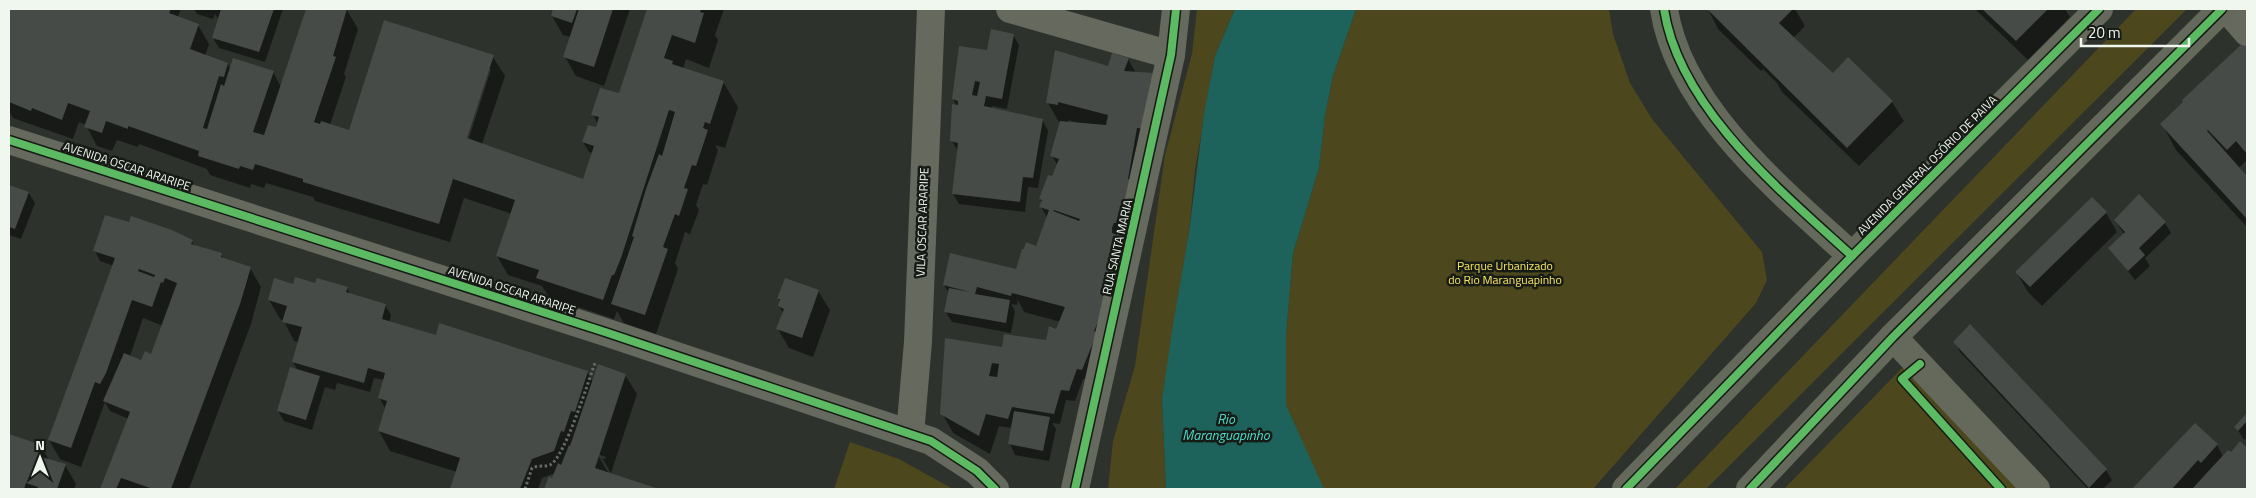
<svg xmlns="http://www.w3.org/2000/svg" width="2256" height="498" viewBox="0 0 2256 498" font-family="'Titillium Web',sans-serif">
<rect width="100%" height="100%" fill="#2d322d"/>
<g fill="#4d471d">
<polygon points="1197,9 1235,9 1215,56 1195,170 1189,232 1162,399 1166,489 1108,489 1113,441 1135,366 1165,155 1192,54"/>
<polygon points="1356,9 1609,9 1613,34 1630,83 1652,119 1762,252 1767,280 1756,303 1593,489 1324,489 1320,484 1286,405 1286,335 1293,253 1319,168 1325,115 1333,76"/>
<polygon points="2136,9 2187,9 1706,489 1675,489"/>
<polygon points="1907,363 2022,489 1784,489"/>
<polygon points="850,442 899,459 953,489 834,489"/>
</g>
<polygon fill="#1d635b" points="1235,9 1356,9 1333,76 1325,115 1319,168 1293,253 1286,335 1286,405 1324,489 1166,489 1162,399 1173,325 1189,232 1204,114 1215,56"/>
<g fill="#0007" fill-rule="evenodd">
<path d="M9,9h172l-3,8 20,8 11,19 -4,12 23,8 3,6 42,2 8,15 26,-78h37l3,1 11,19 -14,45 2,3 -16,48 20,6 143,-74 12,19 -23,68 103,37 8,-28 -4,-1 -6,-10 14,-13 1,-5 -5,-9 27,-22 28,-84h76l-9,26 3,5 -9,28 -23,-9 -3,10 40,13 15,25 -13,41 -10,-3 3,5 -11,35 -4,-1 -7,21 3,5 -9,24 -5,-2 -10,31 3,6 -22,65 -32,-11 -7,-12 -3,8 -65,-22 -7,-11 -34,-11 -11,-19 15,-42 -48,-16 -14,44 -135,-41 -2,-4 -47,-14 -2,5 -13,-4 -1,4 -40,-13 -3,-6 -68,-25 -1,3 -21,-7 -5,11 -15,-5 -11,-21 -7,-3 -6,17 -60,-21 -4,-7zM488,69h3l-24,75 -3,-1z"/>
<polygon points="194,9 283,9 265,62 219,48 213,38 219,20 215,14 213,19 197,14"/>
<polygon points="554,9 630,9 604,86 576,76 565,57 571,37 563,35 552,16"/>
<polygon points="1708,9 1795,9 1805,26 1793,38 1833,74 1848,59 1892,102 1904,121 1859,166 1782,92 1777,83 1763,69 1761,71 1718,29"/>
<polygon points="1975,9 2065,9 2070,17 2028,60"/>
<polygon points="1013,35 1019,45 1007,109 992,106 991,109 1043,121 1048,131 1038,188 1028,187 1025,212 959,204 953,194 958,151 952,141 957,106 953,99 988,51"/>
<polygon points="2242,45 2247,50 2247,160 2239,168 2247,178 2247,227 2176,150 2162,124"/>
<path d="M1128,59l8,14 17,1 -65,306 -5,-1 -8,22 -9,-1 -6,24 -8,-1 4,6 -7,32 -34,-6 -5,-11 2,-16 -13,-2 -9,28 -37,-21 -11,-20 59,-65 46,-6 9,-11 5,-9 -37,-10 -6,-12 -1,5 -6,-1 4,7 -4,22 -59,-11 -6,-10 3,-19 -5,-8 73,-15 20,-23 11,-28 -7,-12 1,-5 -2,-3 13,-21 5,-12 -6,-10 9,-33 -2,-1 -11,-19 60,-36zM1069,120l9,3h-10z"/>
<polygon points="9,187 29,193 35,203 21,239 9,235"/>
<polygon points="2106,213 2117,232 2042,306 2028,292 2017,273"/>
<polygon points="2115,220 2165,223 2171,233 2145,258 2150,266 2135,280 2110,248 2124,234"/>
<path d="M192,241l3,6 26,8 3,4 26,9 11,19 -10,37 -62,165h-87l27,-70 -19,-8 -5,-9 -24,65 -21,-8 -11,-19 65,-174 -14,-5 -5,-10zM143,318l20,8 -12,31 -9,4 -12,-5z"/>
<polygon points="294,285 316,285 347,288 351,295 385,305 391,315 389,323 436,336 587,372 593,382 625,375 637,394 611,473 602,458 605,459 606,457 600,455 597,450 599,457 609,474 656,489 546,489 550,478 553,479 555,473 542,478 538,489 452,489 457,472 390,451 379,431 385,408 379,397 384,380 374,378 370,392 337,383 335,390 325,387 312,430 284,421 278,411 298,371 293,362 299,342 294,341 284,321 280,319 269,300"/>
<polygon points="818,291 830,310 813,357 789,348 778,329 783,313 779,306 780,302 778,298"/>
<polygon points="1955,342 2106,470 2112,480 2103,489 2088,489 1960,352"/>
<polygon points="2247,415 2247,437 2244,440 2236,427"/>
<polygon points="2195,425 2217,445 2223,457 2231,454 2240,443 2247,450 2247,489 2134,489"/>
<polygon points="9,435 41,446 49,460 65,465 76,484 74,489 9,489"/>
</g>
<g fill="#464b47" fill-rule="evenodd">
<polygon points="9,9 171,9 169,13 199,24 190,49 228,63 224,77 219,76 203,128 207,129 221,84 224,86 233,58 274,71 253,132 264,135 306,9 347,9 333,56 336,57 314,122 320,124 321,121 349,130 384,20 494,55 467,138 583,179 594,146 582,142 588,125 596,127 599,117 591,115 600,88 619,93 647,9 701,9 700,12 704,13 695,43 672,35 664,58 673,61 672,64 724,81 710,124 705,122 703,128 708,130 696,166 692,165 684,188 688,189 679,216 675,214 663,247 668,249 645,315 611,304 634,237 632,236 646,189 659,154 662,156 675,112 669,110 621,258 614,275 612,275 603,300 536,278 539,270 496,256 515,200 453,179 439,224 303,182 303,179 255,164 253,170 240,166 239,169 198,156 199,151 128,126 128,129 106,121 102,133 84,127 90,111 68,103 62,120 32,108 31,111 9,102"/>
<polygon points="221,9 274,9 259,52 212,38"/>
<polygon points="553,9 577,9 572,23 551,16"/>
<polygon points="579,9 613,9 594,67 563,57"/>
<polygon points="1707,9 1793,9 1779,23 1799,42 1833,73 1848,57 1893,101 1847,148"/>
<polygon points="1982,9 2048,9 2016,41"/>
<path d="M991,29l23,5 -12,65 -16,-3 -2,10 59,13 -10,59 -10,-1 -3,25 -68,-8 6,-51 -8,-2 2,-37 6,1v-4l-6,-2 7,-53 28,4zM975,81l5,1 -3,14 -5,-1z"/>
<polygon points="2243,43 2247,48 2247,154 2236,141 2227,150 2208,130 2207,131 2247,176 2247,219 2160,124 2183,102 2182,100"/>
<path d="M1055,50l53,16 4,-13 17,5 -5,13 30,2 -8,56 -9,-1 -9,51 6,2 -7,21 -3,-1 -1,5 -2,-1 -5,18h-2l-2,5v5l8,3 -19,59 7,3 -14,33 3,2 -15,37 -5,-1 -8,22 -8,-1 -7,24 -42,-7 -4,12 -22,-5 -7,22 -39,-22 5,-76 57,9 2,-13 42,6 3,-14 7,3 9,-22 -53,-14 -1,3 -34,-9 -2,7 35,6 -4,23 -62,-11 5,-24 21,4 -27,-7 7,-32 66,16 6,-20h2l2,-7 10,4 13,-36 -10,-3 3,-7 -3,-1 9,-24 4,1 7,-17 -9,-3 10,-35 46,4 2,-10 -50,-13v3l-12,-2zM1054,210l26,9 -1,2 -26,-10zM992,363l7,1 -2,13 -8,-1z"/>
<polygon points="9,185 29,192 15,229 9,227"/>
<polygon points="2139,194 2166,222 2139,248 2145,255 2128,271 2108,248 2125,232 2114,220"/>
<polygon points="2092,197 2107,212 2030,287 2015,272"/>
<path d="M105,215l24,7 2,-6 41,14 21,10 -2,4 31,9 -1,4 30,10 -11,37 -69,185h-18l-32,-11 -5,11h-16l30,-77 -27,-11 21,-48 17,7 4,-9 6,3 26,-71 -12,-5 -2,5 -2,-1 -9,25 -20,-7 -26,73 -6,11 -5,-2 -24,66 -23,-8 67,-182 -22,-7zM139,269l16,6 -1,2 -16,-6z"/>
<polygon points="295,277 315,283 317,278 348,287 346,292 386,304 382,319 436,335 439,323 588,371 575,412 571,411 564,432 561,431 554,451 532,459 520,489 450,489 460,458 378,431 387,401 378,398 385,373 368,368 364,383 292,362 302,327 282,322 287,306 268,300 274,278 293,284"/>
<polygon points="785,278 819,290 802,338 776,329 784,309 778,306 780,299 777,299"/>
<polygon points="1970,324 2107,469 2089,488 1953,342"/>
<polygon points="598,364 626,374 595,468 659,489 544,489 549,476 552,478 558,463 561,465 569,445 570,446"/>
<polygon points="290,367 320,376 306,420 277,411"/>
<polygon points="1014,411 1050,417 1043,451 1008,444"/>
<polygon points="2247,413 2247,421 2238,431 2234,427"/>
<polygon points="2195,423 2218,444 2201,463 2198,460 2172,489 2132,489"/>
<polygon points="9,434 42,445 38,456 66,464 57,489 37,489 38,487 26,483 24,489 9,489"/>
<polygon points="2240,441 2247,448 2247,489 2192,489 2228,450 2231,452"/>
</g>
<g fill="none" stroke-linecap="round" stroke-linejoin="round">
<path stroke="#676b63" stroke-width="3" stroke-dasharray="2.5 2.5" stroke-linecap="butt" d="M525,489l7,-21c5,-3 13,-1 18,-3 15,-8 38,-83 45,-102"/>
<g stroke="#65695e" stroke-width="28">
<polyline points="1010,9 1171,55"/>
<polyline points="2227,9 2247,32"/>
<polyline points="9,140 605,332 931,441 977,471 995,489"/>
<polyline points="910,434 918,342 931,9"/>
<polyline points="1075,489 1171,55 1176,9"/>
</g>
<g stroke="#64695c" stroke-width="28">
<path d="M1664,9c15,99 118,183 188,247"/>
<polyline points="1893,337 2036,489"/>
<polyline points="1626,489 1852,256 2099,9"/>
<polyline points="1750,489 1893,337 2222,9"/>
</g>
<g stroke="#171b16" stroke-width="11">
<g id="cycleway">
<path d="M1664,9c15,99 118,183 188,247"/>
<polyline points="9,140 605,332 931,441 977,471 995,489"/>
<polyline points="1920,364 1902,379 2001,489"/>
<polyline points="1075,489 1171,55 1176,9"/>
<polyline points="1626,489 1852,256 2099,9"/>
<polyline points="1750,489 1893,337 2222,9"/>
</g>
</g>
<use href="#cycleway" stroke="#5cba63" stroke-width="8"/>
</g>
<g text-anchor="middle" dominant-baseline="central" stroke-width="5" stroke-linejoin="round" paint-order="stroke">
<g font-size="12" fill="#f0f7ef" stroke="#171b16">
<text transform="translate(1927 165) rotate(-45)">AVENIDA GENERAL OSÓRIO DE PAIVA</text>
<text transform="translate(127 166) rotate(18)">AVENIDA OSCAR ARARIPE</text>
<text transform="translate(922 222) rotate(-88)">VILA OSCAR ARARIPE</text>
<text transform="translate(1117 247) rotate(-77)">RUA SANTA MARIA</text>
<text transform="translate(512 290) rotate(18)">AVENIDA OSCAR ARARIPE</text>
</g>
<g font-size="12" fill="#f8e460" stroke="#171b16">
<text x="1505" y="265">Parque Urbanizado<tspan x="1505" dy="14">do Rio Maranguapinho</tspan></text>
</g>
<g font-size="14" font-style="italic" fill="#4ddacc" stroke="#171b16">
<text x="1226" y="418">Rio<tspan x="1226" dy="16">Maranguapinho</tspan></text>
</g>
</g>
<rect width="2256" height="498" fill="none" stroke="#f0f7ef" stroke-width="20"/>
<g transform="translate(40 458)" stroke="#171b16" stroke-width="4" paint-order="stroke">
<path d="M0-4L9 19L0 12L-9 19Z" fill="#f0f7ef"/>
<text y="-8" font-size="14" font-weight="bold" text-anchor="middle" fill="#f0f7ef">N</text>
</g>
<path d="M2081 38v8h108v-8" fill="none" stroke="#f0f7ef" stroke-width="2.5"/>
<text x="2088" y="38" font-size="15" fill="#f0f7ef" stroke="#171b16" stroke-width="4" paint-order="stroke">20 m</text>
</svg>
